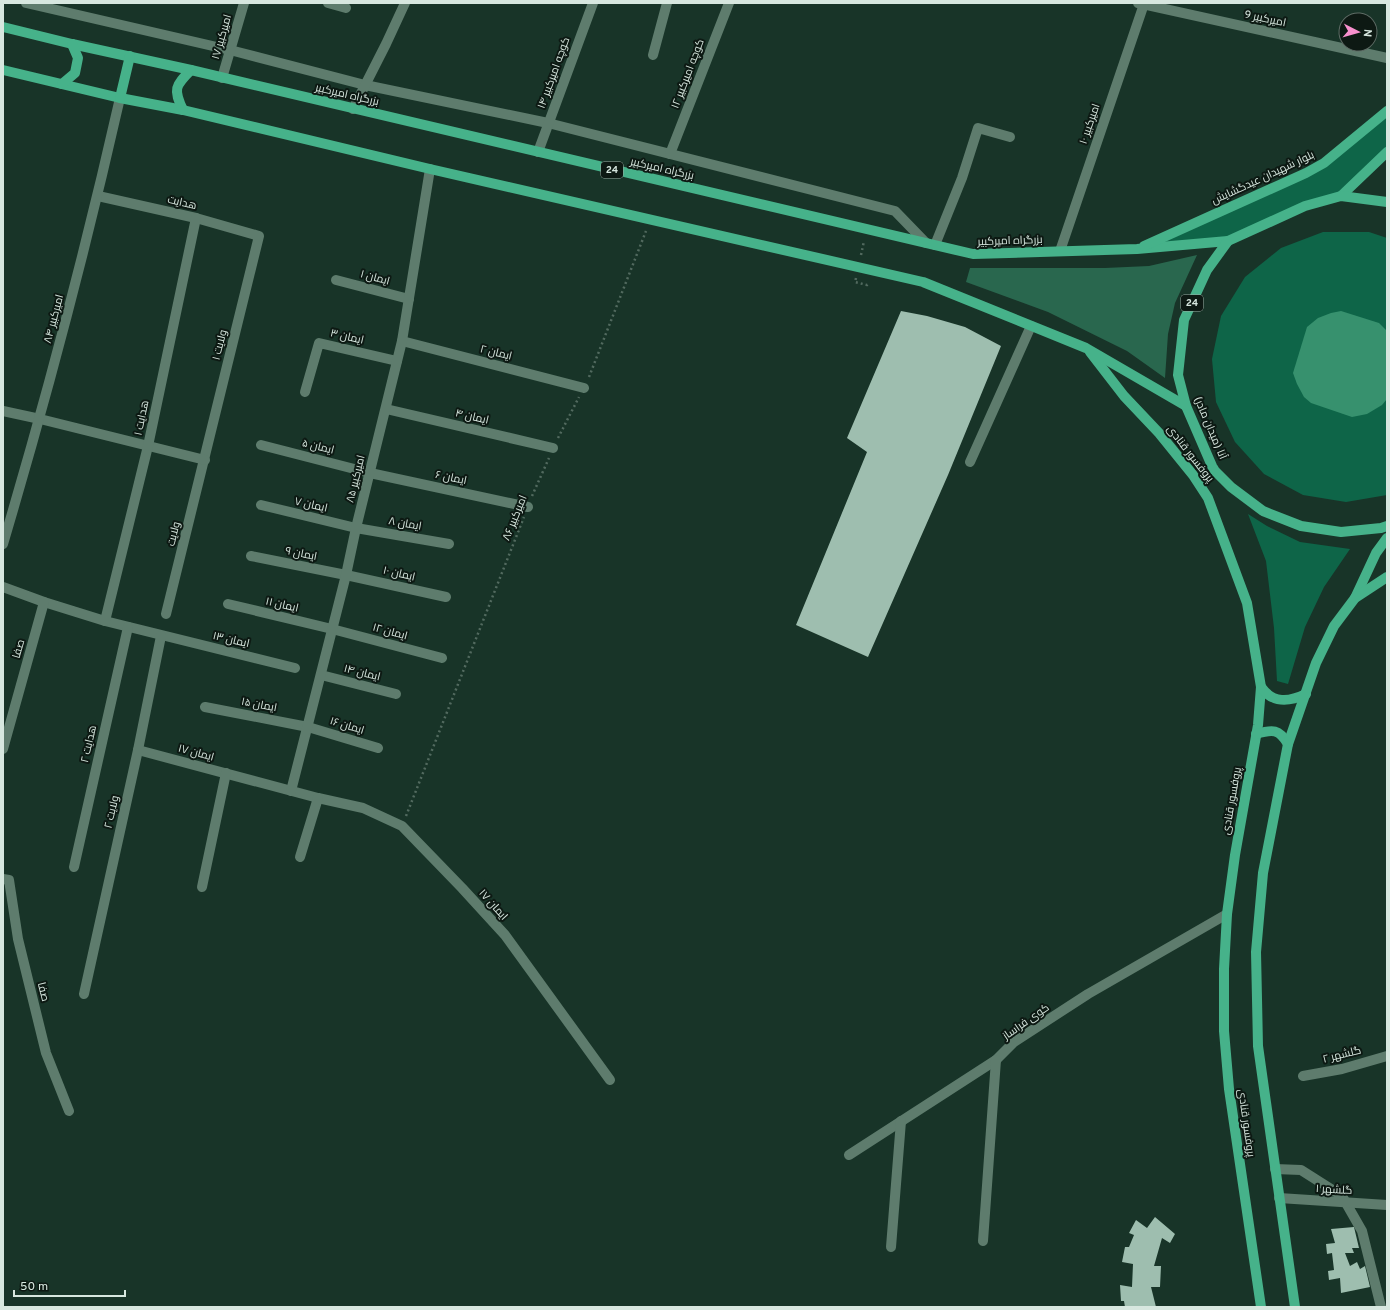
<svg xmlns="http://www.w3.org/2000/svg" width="1390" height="1310" viewBox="0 0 1390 1310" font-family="Overpass,Cairo,sans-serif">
<rect width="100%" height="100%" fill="#183428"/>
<g fill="#0e6548">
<polygon points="1387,111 1387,152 1341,196 1228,241 1137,249 1306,173"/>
<polygon points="1323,232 1369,232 1387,238 1387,495 1346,502 1303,495 1264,474 1235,442 1216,402 1212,359 1221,316 1245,277 1281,248"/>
<polygon points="1248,514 1267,526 1300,542 1350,549 1324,587 1305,627 1288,684 1277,681 1274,628 1266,561"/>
</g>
<polygon fill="#29674e" points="1197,255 1175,303 1168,334 1165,378 1127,351 1048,312 966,282 970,268 1105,268 1149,266"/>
<polygon fill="#37916e" points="1341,311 1379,323 1387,331 1387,399 1382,405 1367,414 1352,417 1311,403 1304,397 1297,384 1293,373 1307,327 1318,318 1331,313"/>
<g fill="#9ebeaf">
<polygon points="901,311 927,316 965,327 1001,346 948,475 868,657 796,625 867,452 847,438"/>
<polygon points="1155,1217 1175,1234 1170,1243 1162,1238 1154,1266 1161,1266 1160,1287 1151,1287 1156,1307 1125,1307 1124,1301 1121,1301 1120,1285 1132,1287 1133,1264 1122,1262 1125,1247 1129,1247 1134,1235 1129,1233 1136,1220 1147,1228"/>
<polygon points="1354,1227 1359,1248 1352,1248 1354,1253 1345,1253 1350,1266 1357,1262 1360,1269 1365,1266 1370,1287 1341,1293 1340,1278 1329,1280 1328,1271 1334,1270 1332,1253 1327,1254 1326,1244 1335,1243 1331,1229"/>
</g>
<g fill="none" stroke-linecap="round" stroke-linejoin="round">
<g stroke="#526a5f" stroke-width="2.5" stroke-dasharray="2 3" stroke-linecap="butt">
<polyline points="861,255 864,241"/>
<polyline points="856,278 855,282 867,285 868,282"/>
<polyline points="589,377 646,231"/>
<polyline points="558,438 579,397"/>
<polyline points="532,496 549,458"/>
<polyline points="406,816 524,517"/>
</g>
<g stroke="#5e7c6d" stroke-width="10">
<polyline points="26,3 230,50 365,85 548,123 895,211 926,243"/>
<polyline points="328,3 346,8"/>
<polyline points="1138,3 1387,58"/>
<polyline points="653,55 667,3"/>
<polyline points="222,78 244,3"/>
<polyline points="353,109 386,44 405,3"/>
<polyline points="538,152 593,3"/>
<polyline points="670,154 729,3"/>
<polyline points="98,196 196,218 259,236 166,614"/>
<polyline points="935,245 962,178 978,128 1010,137"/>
<polyline points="1060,251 1144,4"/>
<polyline points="336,280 409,299"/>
<polyline points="402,341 584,388"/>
<polyline points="305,392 319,343 397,361"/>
<polyline points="386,409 553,448"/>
<polyline points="3,411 40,419 205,460"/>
<polyline points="261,445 370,473 528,507"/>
<polyline points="970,462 1031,326"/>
<polyline points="261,505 356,528 449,544"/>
<path d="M3,544c44,-148 83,-296 117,-446"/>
<polyline points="251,556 346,575 446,597"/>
<polyline points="3,587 44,602 105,621 295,668"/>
<polyline points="228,604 332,629 442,658"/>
<polyline points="105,621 148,446 196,218"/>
<polyline points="321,675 396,694"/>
<polyline points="205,707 308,727 378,748"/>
<polyline points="3,749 44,602"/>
<polyline points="138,750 318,798 363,808 402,826 462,888 505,935 610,1080"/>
<polyline points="291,791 346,575 356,528 402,341 430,169"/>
<polyline points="300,857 318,798"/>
<polyline points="74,867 128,627"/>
<polyline points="3,879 9,880 18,939 46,1053 69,1111"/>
<polyline points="202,887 226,773"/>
<polyline points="84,994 138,750 161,636"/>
<polyline points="1303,1076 1342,1069 1387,1056"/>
<polyline points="849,1155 996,1060 1014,1042 1088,994 1227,914"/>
<polyline points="1275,1169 1301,1170 1342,1196 1362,1231 1381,1307"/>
<polyline points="1279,1198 1387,1205"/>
<polyline points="983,1241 996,1060"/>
<polyline points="891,1247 901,1121"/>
</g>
<g stroke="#46b28a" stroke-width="10">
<polyline points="3,27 72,44 191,70 973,254 1137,249 1228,241"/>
<polyline points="3,70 120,98 183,110 430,169 923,282 1086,348 1186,406"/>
<polyline points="62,84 75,73 78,58 72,44"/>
<polyline points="120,98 130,56"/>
<path d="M183,110c-10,-21 -8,-24 8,-40"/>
<polyline points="1341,196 1387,152"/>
<polyline points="1387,202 1341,196 1305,206 1228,241 1207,270 1184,320 1178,375 1186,406 1212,466 1215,471 1231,487 1263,511 1301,526 1341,532 1381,528 1387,526"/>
<polyline points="1144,246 1306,173 1324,163 1387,111"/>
<polyline points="1090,352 1124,396 1159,433 1193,475 1208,498 1247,603 1261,687 1258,725 1235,855 1227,914 1224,969 1224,1031 1229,1089 1261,1307"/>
<polyline points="1355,598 1376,553 1387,538"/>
<path d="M1261,687c12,17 28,15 45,7"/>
<path d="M1256,734c17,-5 23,-5 32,10"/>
<polyline points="1295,1307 1258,1046 1256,952 1263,873 1288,744 1316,663 1334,626 1355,598 1387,577"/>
</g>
</g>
<g text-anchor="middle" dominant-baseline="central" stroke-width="4" stroke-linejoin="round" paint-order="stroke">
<g fill="#0d1913" stroke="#9aa9a2" stroke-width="1">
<rect x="601" y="162" width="22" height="16" rx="3"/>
<rect x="1181" y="295" width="22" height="16" rx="3"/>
</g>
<g font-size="10" font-weight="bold" fill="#d7e7df">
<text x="612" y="170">24</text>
<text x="1192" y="303">24</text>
</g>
<g font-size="11" fill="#d7e7df" stroke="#0d1913">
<text transform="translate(1265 19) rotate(12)">امیرکبیر 9</text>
<text transform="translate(222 37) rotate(-74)">امیرکبیر ۱۷</text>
<text transform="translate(554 73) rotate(-70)">کوچه امیرکبیر ۱۴</text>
<text transform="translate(688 74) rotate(-69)">کوچه امیرکبیر ۱۲</text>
<text transform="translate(347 95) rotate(13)">بزرگراه امیرکبیر</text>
<text transform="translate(1090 124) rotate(-71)">امیرکبیر ۱۰</text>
<text transform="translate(662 169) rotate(13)">بزرگراه امیرکبیر</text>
<text transform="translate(1263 178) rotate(-25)">بلوار شهیدان عیدگشایش</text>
<text transform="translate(182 203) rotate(13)">هدایت</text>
<text transform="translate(1010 241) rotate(-2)">بزرگراه امیرکبیر</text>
<text transform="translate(375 278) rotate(15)">ایمان ۱</text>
<text transform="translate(54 319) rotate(-75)">امیرکبیر ۸۴</text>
<text transform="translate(347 337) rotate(13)">ایمان ۳</text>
<text transform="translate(220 345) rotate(-76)">ولایت ۱</text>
<text transform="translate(496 353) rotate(14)">ایمان ۲</text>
<text transform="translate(472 417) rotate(13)">ایمان ۴</text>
<text transform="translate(142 418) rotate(-78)">هدایت ۱</text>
<text transform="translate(1210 428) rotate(67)">آنا (میدان مادر)</text>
<text transform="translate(318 447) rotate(14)">ایمان ۵</text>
<text transform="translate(1190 454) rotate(52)">پروفسور قنادی</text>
<text transform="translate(451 478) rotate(12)">ایمان ۶</text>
<text transform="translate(356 479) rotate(-76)">امیرکبیر ۸۵</text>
<text transform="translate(311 505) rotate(13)">ایمان ۷</text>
<text transform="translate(515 518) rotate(-68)">امیرکبیر ۸۶</text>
<text transform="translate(405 524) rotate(10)">ایمان ۸</text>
<text transform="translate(174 534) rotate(-76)">ولایت</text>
<text transform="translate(301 554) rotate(11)">ایمان ۹</text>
<text transform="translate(399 574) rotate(13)">ایمان ۱۰</text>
<text transform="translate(282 605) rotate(13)">ایمان ۱۱</text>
<text transform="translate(390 632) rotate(15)">ایمان ۱۲</text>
<text transform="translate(231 640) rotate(13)">ایمان ۱۳</text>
<text transform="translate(19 649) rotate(-74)">صفا</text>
<text transform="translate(362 673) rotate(14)">ایمان ۱۴</text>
<text transform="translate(259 705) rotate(11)">ایمان ۱۵</text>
<text transform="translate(347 726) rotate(17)">ایمان ۱۶</text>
<text transform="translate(89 744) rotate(-77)">هدایت ۲</text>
<text transform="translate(196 753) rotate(15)">ایمان ۱۷</text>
<text transform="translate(1232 801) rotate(-80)">پروفسور قنادی</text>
<text transform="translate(112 812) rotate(-77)">ولایت ۲</text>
<text transform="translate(493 905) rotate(48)">ایمان ۱۷</text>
<text transform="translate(43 992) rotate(76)">صفا</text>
<text transform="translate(1026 1022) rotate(-35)">کوی فراساز</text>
<text transform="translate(1342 1055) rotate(-14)">گلشهر ۲</text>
<text transform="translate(1246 1123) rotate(82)">پروفسور قنادی</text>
<text transform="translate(1334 1190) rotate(3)">گلشهر ۱</text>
</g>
</g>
<rect width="1390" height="1310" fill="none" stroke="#d7e7df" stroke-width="8"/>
<g transform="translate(1358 32) rotate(96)"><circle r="19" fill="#0d1913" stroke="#5e6b65"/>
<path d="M0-3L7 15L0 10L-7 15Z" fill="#f790cd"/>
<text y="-6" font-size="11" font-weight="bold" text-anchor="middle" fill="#d7e7df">N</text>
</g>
<path d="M14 1290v6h111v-6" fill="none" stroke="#d7e7df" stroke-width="2"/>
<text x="20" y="1290" font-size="12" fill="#d7e7df" stroke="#0d1913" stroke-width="3" paint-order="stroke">50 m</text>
</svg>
